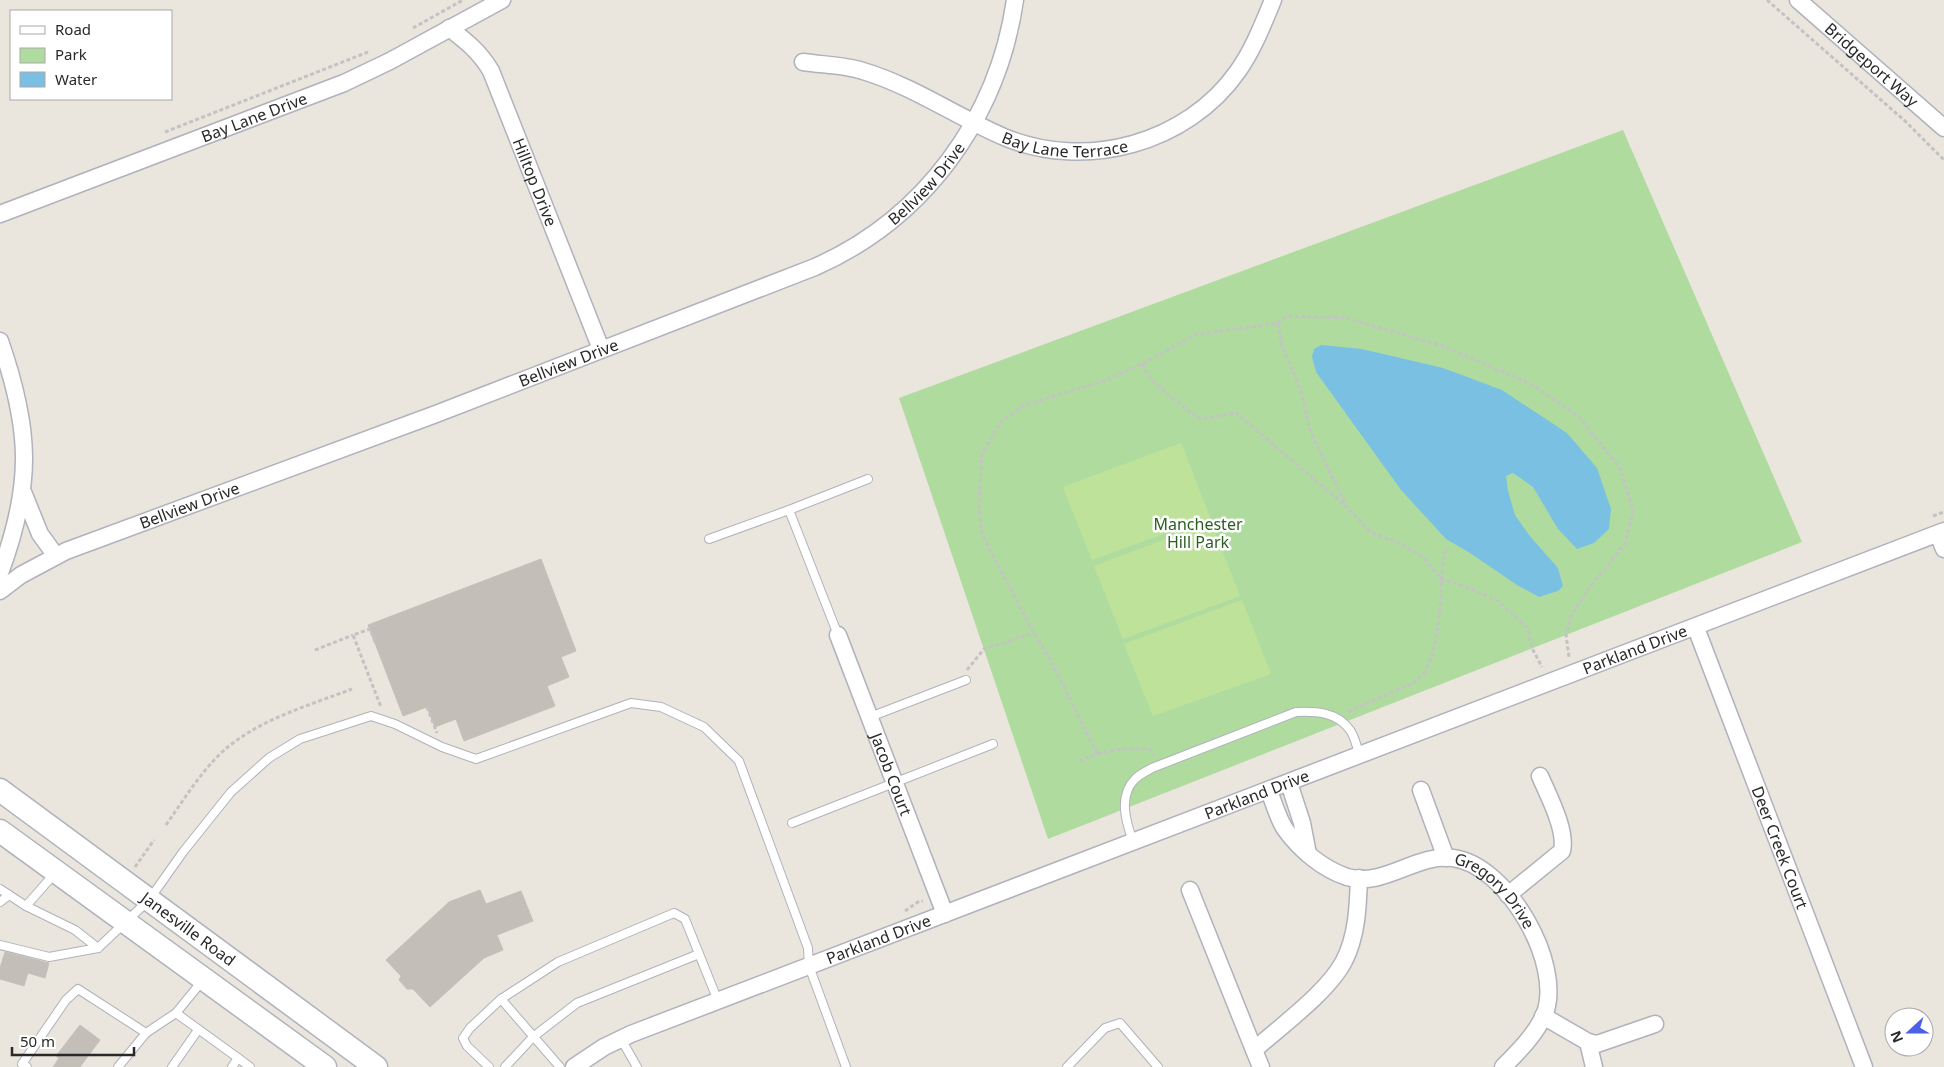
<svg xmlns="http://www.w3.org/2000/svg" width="1944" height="1067" viewBox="0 0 1944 1067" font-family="'Noto Sans',sans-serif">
<rect width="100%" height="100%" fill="#eae5dd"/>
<polygon fill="#afdc9e" points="1623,130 1802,542 1048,839 899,398"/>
<g fill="#bfe29b">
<polygon points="1181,443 1210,517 1092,560 1063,487"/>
<polygon points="1211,522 1240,596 1123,639 1094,566"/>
<polygon points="1242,600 1271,674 1153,716 1124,644"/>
</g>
<polygon fill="#7ac0e2" points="1321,345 1362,349 1443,368 1502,390 1567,433 1597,468 1611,509 1609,529 1594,543 1577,549 1558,529 1533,487 1513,473 1506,476 1508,491 1515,515 1529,535 1558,568 1563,586 1558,591 1539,597 1517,585 1470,553 1446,539 1401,490 1316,372 1312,357 1314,349"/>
<g fill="#c3bfb8" stroke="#c5c1b7">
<polygon points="541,559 576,651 561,657 569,677 547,686 555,706 464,741 456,719 435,727 427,707 403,716 368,625"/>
<polygon points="480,890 486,904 521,891 533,921 497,935 503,950 484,958 430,1007 413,989 407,989 399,980 401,976 386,960 449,902"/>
<polygon points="5,952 49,963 45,978 28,973 24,986 0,979 0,968"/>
<polygon points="80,1025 100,1040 80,1067 53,1067 59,1058 56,1056"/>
</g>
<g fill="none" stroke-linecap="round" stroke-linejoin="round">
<g stroke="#b0b2bc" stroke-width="10">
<g id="service">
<polyline points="789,510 868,479"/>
<polyline points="709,539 789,510 838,635"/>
<polyline points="870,717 966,680"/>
<polyline points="792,823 993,744"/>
<path d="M1133,842c-7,-20 -15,-46 2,-63 5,-5 12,-8 17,-11l144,-56c20,-1 41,0 54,18 5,7 7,18 10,26"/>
<polyline points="0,889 26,906 55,873"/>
<polyline points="0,902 9,895"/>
<polyline points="26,906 75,930 98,948 149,900 183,852 231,792 269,758 300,739 371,716 395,724 442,747 476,759 631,703 661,707 704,727 739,761 808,948 809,966 846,1067"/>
<polyline points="0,945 49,957 98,948"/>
<polyline points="176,1013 238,1058 232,1067"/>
<polyline points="621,1039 637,1067"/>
<polyline points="238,1058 250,1067"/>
<polyline points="27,1067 22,1064 66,1000 78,989 146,1033"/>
<polyline points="118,1067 146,1033 176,1013 203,980"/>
<polyline points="172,1067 198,1030"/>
<polyline points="489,1067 467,1046 463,1038 470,1028 501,999"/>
<polyline points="505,1067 533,1037 577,1003 699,954"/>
<polyline points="560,1067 501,999 558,962 674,913 685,919 718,1001"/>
<polyline points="1067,1067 1105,1028 1120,1023 1158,1067"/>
</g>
</g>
<g stroke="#b0b2bc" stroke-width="19">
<g id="minor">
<path id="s1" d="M1798,0l146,128"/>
<path id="s2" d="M449,28c17,13 31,24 42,43l110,278"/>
<path id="s3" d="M803,62c20,3 42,3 60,9 50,15 94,46 141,66 81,34 183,7 234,-66 15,-21 25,-47 35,-71"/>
<path id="s4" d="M0,214l344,-131 46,-22 112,-61"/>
<path d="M0,341c31,89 33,143 0,232"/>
<polyline points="23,492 40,534 56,556"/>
<polyline points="1938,534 1944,549"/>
<path id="s5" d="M0,591l21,-16 45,-24 370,-137 379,-147c109,-48 183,-149 200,-267"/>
<path id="s6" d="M1696,628l168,439"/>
<path id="s7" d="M838,635l107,279"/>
<polyline points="1289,783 1302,823 1308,854"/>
<polyline points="1421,790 1446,858"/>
<path id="s8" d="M1269,791c5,12 9,28 16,38 15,21 38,40 62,48 37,11 69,-24 106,-19 54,7 110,105 92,155 -8,20 -27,39 -42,54"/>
<path d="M1190,890l64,160c27,-24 74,-58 90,-89 13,-25 14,-55 15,-83"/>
<path d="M1508,895l54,-44c5,-21 -14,-56 -22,-75"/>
<polyline points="1543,1016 1588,1042 1597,1044 1655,1024"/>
<polyline points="1588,1042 1594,1067"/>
<polyline points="1254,1050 1261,1067"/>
<path id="s9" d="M574,1067l30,-20 27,-13 1313,-503"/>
</g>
</g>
<g stroke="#b0b2bc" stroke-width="25">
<g id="secondary">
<path id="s10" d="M0,790l376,277"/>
<polyline points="0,831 325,1067"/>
</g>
</g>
<g stroke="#c3c3c3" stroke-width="3" stroke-dasharray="4 2.5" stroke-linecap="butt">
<polyline points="1767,0 1905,121 1944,160"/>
<polyline points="413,28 463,0"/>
<polyline points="165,132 368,52"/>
<polyline points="1278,323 1282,346 1301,391 1310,431 1345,503"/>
<path d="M1142,364c6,19 42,43 58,55l36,-6 110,93 24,26 29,11 13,7 13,9 16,20 23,7 34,15 29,26 5,21 10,19"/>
<polyline points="1933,516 1944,512"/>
<polyline points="375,642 370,629 353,635 381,707"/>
<polyline points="315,650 353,635"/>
<polyline points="967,670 984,649 1034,633"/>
<polyline points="427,707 437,733"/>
<polyline points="1348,712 1413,683 1424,673 1432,656 1437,634 1441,599 1441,579 1446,547"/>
<polyline points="1097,753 1051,661 1034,633 982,535 979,506 982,453 1001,422 1024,405 1101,382 1142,364 1195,335 1278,323 1286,316 1346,318 1443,346 1531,384 1579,417 1620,468 1633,510 1625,544 1589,588 1570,618 1566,635 1569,657"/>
<path d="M1079,761c25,-11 43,-13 71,-12l3,7"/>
<path d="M166,825c16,-23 31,-47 50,-67 36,-37 89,-51 136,-69"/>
<polyline points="135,867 154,840"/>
<polyline points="905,911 918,902 923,901"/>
</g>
<use href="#service" stroke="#fff" stroke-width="8"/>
<use href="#minor" stroke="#fff" stroke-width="16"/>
<use href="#secondary" stroke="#fff" stroke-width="22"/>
</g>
<g text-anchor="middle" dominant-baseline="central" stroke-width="5" stroke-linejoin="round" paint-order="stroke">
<g font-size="16" fill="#292929" stroke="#fff">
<text stroke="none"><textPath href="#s1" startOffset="98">Bridgeport Way</textPath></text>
<text stroke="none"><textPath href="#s4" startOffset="272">Bay Lane Drive</textPath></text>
<text stroke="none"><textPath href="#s3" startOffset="279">Bay Lane Terrace</textPath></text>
<text stroke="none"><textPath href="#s2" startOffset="180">Hilltop Drive</textPath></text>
<text stroke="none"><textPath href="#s5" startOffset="1019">Bellview Drive</textPath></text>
<text stroke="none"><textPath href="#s5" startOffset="614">Bellview Drive</textPath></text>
<text stroke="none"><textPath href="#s5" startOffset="209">Bellview Drive</textPath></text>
<text stroke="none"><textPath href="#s9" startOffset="1141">Parkland Drive</textPath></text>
<text stroke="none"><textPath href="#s7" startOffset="149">Jacob Court</textPath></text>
<text stroke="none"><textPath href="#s9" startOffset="736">Parkland Drive</textPath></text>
<text stroke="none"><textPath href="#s6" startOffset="235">Deer Creek Court</textPath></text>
<text stroke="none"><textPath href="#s8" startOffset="285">Gregory Drive</textPath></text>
<text stroke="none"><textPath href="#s10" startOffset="234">Janesville Road</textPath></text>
<text stroke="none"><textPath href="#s9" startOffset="331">Parkland Drive</textPath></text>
</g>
<g font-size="16" fill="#2a5f21" stroke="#fff">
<text x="1198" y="524">Manchester<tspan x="1198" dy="18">Hill Park</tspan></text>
</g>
</g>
<rect x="10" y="10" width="162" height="90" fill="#ffffff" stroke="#a9a9a9"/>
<rect x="20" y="26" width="25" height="8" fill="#ffffff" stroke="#a9a9a9"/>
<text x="55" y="35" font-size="15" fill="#292929">Road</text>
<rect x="20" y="48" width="25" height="15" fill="#afdc9e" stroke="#a9a9a9"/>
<text x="55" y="60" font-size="15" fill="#292929">Park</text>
<rect x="20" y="72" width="25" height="15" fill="#7ac0e2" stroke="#a9a9a9"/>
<text x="55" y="85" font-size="15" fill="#292929">Water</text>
<g transform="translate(1909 1032) rotate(249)"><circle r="24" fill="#ffffff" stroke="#a9a9a9"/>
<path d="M0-4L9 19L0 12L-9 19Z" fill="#4c5fe8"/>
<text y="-8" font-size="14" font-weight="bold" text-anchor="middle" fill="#292929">N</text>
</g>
<path d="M12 1047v8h122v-8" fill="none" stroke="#292929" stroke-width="2.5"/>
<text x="20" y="1047" font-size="15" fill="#292929" stroke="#ffffff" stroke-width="4" paint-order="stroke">50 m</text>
</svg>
